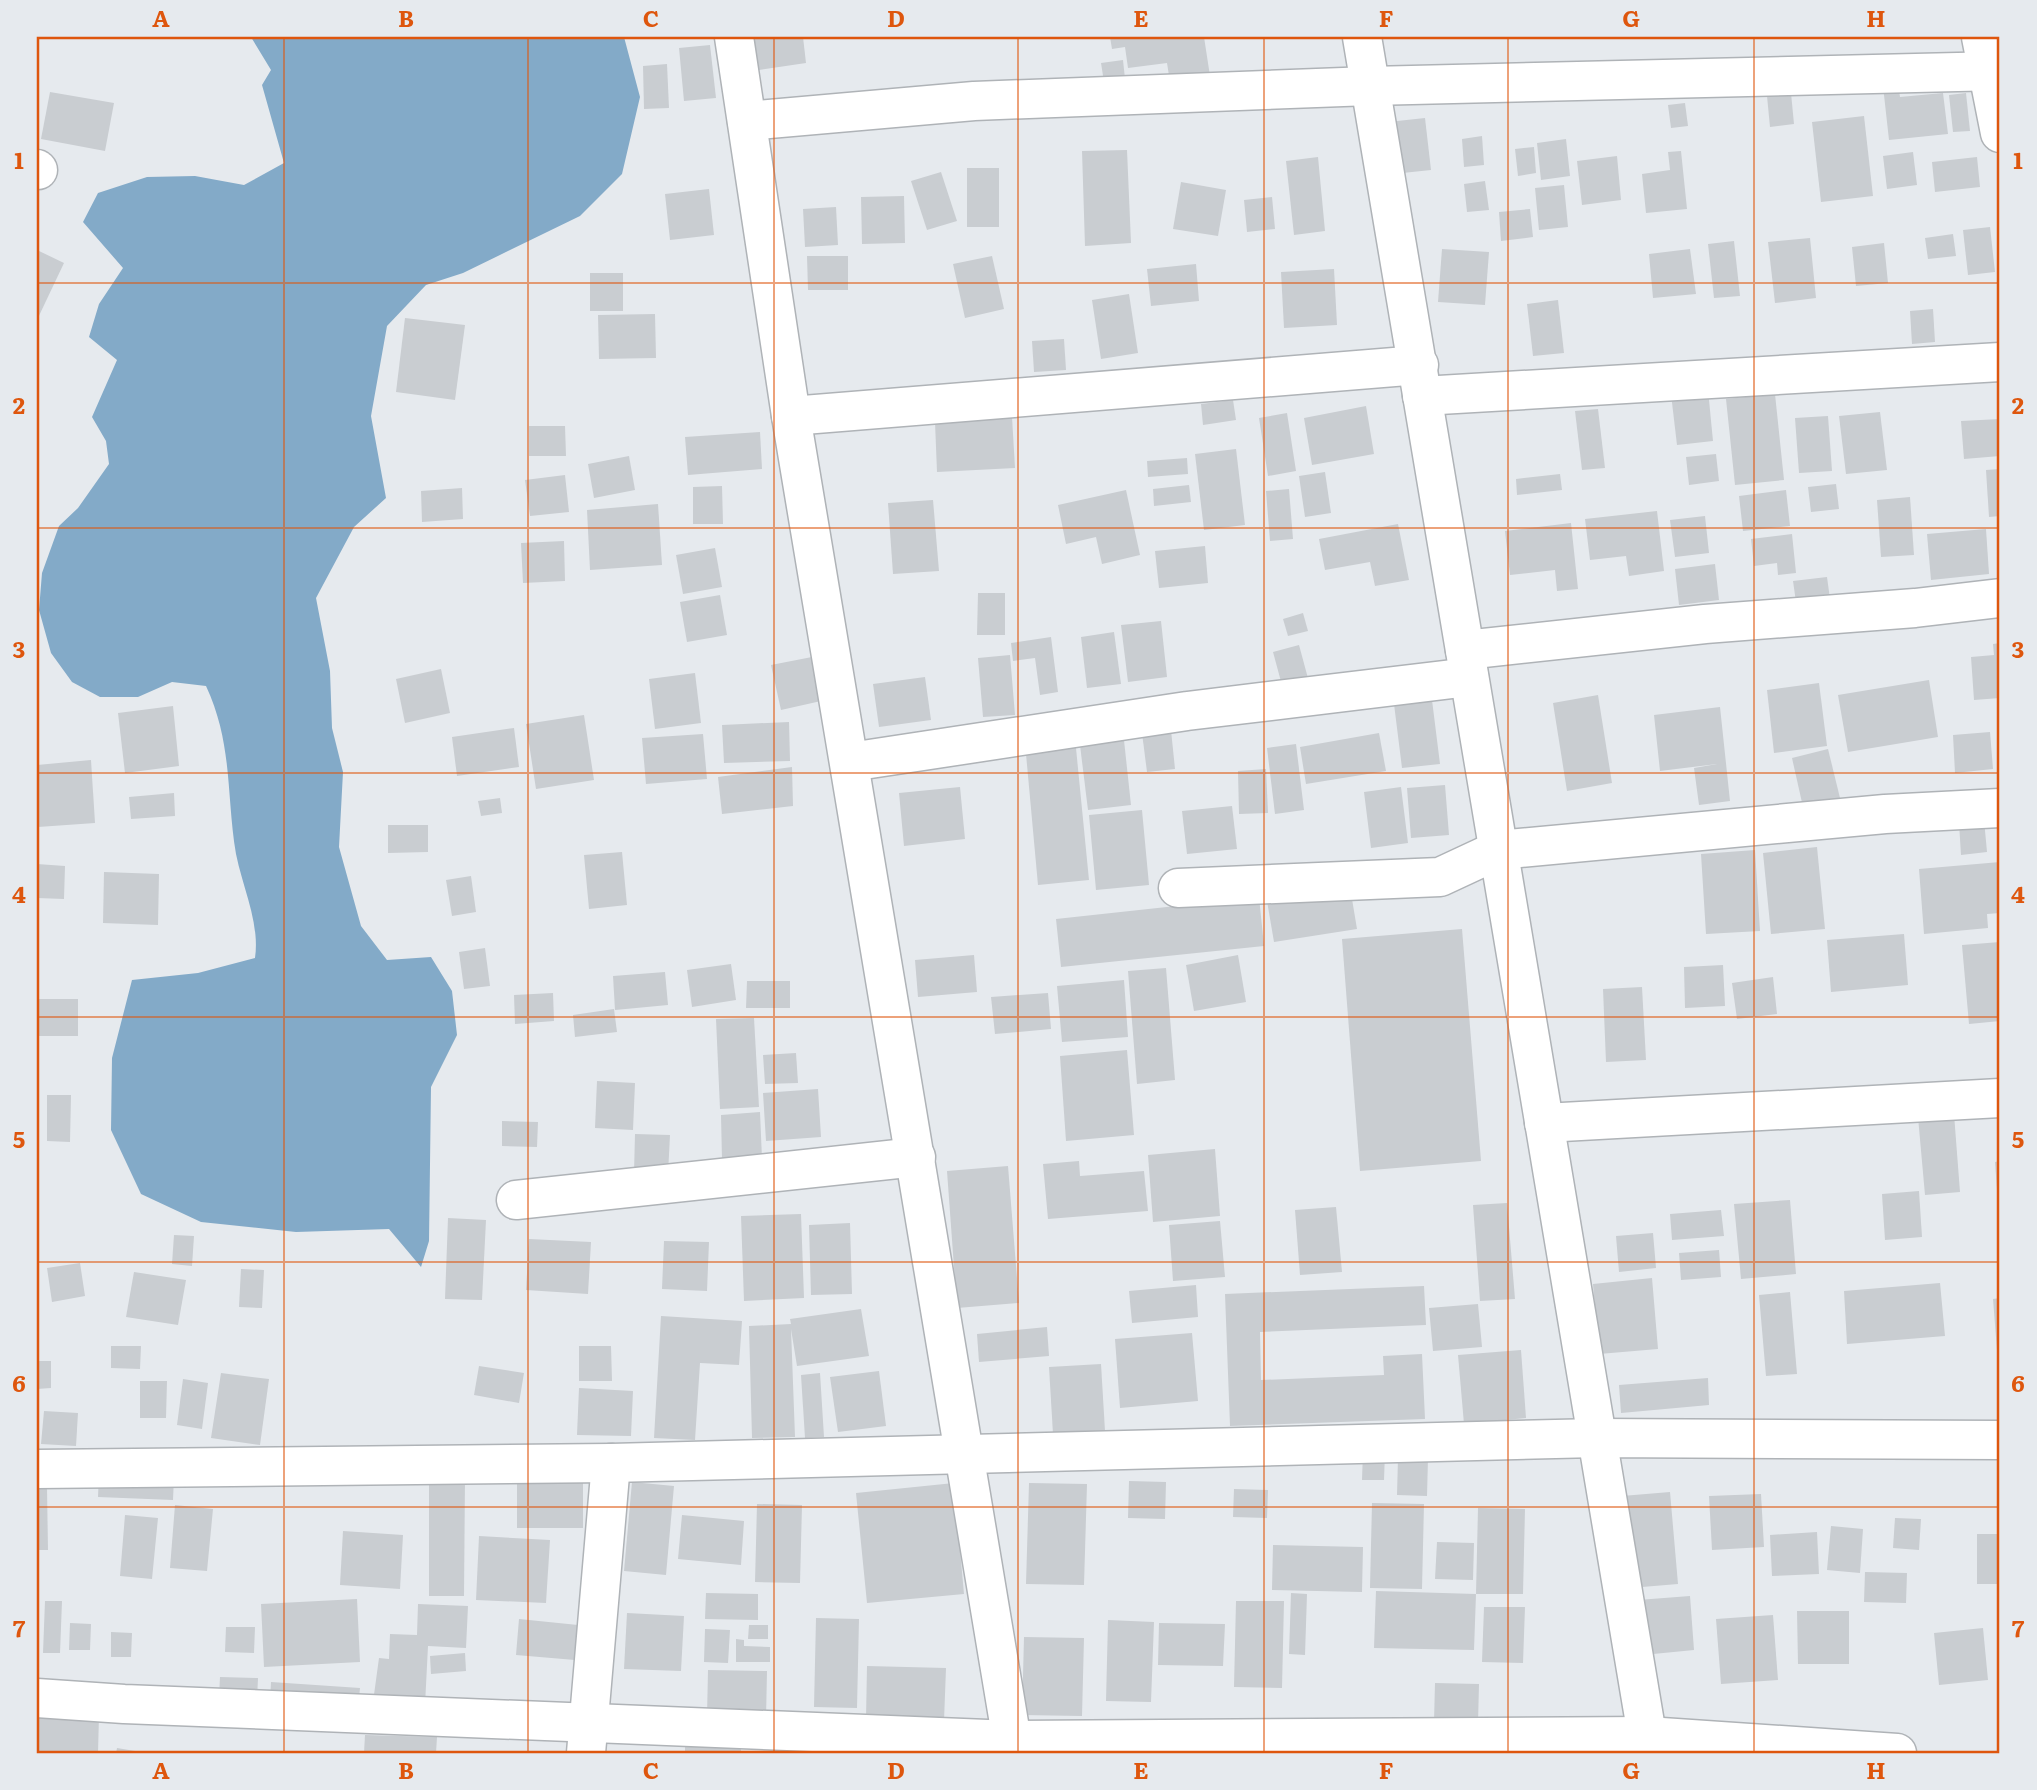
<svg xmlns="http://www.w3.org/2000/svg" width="2037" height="1790" viewBox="0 0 2037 1790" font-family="Literata,serif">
<rect width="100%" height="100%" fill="#e6eaee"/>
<path fill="#83aac8" d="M251,37h373l16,60 -18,77 -42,42 -117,57 -37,12 -39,41 -16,90 15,82 -32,29 -38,71 14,73 2,57 11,44 -4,75 22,79 26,34 44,-3 21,34 5,44 -26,52 -2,154 -8,26 -32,-38 -93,3 -95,-10 -60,-28 -30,-64 1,-72 20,-78 66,-7 57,-15c5,-35 -12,-69 -19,-104 -10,-60 -3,-110 -30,-168l-34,-4 -34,15h-38l-28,-15 -21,-29 -12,-43 3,-37 17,-47 19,-18 31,-44 -3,-23 -14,-24 25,-57 -28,-23 10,-33 24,-36 -40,-46 15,-29 49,-16 48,-1 49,9 40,-22 -22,-78 9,-15z"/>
<g fill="#c9cdd1">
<polygon points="747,37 803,37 806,63 752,71"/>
<polygon points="1110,37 1204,37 1210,76 1170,82 1167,63 1128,68 1125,47 1112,49"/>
<polygon points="710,45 716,98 684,101 679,48"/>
<polygon points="1123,60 1125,79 1104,82 1101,63"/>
<polygon points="667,64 669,108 644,109 643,66"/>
<polygon points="1898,84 1900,97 1943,93 1948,134 1889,140 1883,86"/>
<polygon points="50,92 114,103 105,151 41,139"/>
<polygon points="1791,93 1794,124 1770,127 1767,96"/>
<polygon points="1966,93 1970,131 1953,132 1949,95"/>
<polygon points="1685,103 1688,126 1671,128 1668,105"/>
<polygon points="1864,116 1873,196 1821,202 1812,122"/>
<polygon points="1425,118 1431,170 1393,174 1388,122"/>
<polygon points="1482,136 1484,165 1464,167 1462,139"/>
<polygon points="1566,139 1570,176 1541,180 1537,143"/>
<polygon points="1534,147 1536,173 1518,176 1515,149"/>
<polygon points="1127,150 1131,243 1085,246 1082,151"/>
<polygon points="1681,151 1687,209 1646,213 1642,174 1670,170 1668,152"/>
<polygon points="1913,152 1917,185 1887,189 1883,156"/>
<polygon points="1617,156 1621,200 1582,205 1577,161"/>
<polygon points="1318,157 1325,231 1294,235 1286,161"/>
<polygon points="1977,157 1980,187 1935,192 1932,162"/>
<rect x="967" y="168" width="32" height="59"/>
<polygon points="941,172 957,221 927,230 911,181"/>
<polygon points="1485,181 1489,210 1467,212 1464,184"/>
<polygon points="1181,182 1226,190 1218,236 1173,229"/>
<polygon points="1564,185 1568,227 1539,230 1535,188"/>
<polygon points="709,189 714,235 670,240 665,194"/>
<polygon points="904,196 905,243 862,244 861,197"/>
<polygon points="1272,197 1275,229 1247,232 1244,200"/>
<polygon points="836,207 838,245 805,247 803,209"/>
<polygon points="1530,209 1533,237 1501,241 1499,212"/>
<polygon points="1990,227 1995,272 1968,275 1963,230"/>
<polygon points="1953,234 1956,256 1928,259 1925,238"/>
<polygon points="1810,238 1816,298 1775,303 1768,242"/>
<polygon points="1734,241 1740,296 1714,298 1708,244"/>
<polygon points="1884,243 1888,283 1856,286 1852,247"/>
<polygon points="1442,249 1489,252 1485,305 1438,302"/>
<polygon points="1690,249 1696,294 1653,298 1649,254"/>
<polygon points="37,250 64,263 37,320"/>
<polygon points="807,256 848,256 848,290 808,290"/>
<polygon points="992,256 1004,309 965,318 953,264"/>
<polygon points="1196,264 1199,301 1151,306 1147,269"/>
<polygon points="1334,269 1337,325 1284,328 1281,272"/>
<rect x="590" y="273" width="33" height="38"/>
<polygon points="1129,294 1138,353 1101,359 1092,300"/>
<polygon points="1558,300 1564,353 1533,356 1527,304"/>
<polygon points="1933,309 1935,342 1912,344 1910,311"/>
<polygon points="655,314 656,358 599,359 598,315"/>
<polygon points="405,318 465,325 455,400 396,392"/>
<polygon points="1064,339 1066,370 1034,372 1032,341"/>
<polygon points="1708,390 1713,441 1677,445 1671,394"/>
<polygon points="1775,394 1784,480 1735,485 1726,399"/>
<polygon points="1233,400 1236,420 1203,425 1201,404"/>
<polygon points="1366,406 1374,454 1312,465 1304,418"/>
<polygon points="1598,409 1605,468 1582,470 1575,411"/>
<polygon points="1880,412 1887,470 1846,474 1839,416"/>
<polygon points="1287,413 1296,471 1268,476 1259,418"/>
<polygon points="1828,416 1832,471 1799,473 1795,418"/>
<polygon points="1012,417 1015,468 937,472 935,422"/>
<polygon points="2000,419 2000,456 1964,459 1961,421"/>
<polygon points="529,426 565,426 566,456 529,456"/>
<polygon points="760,432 762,469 688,475 685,437"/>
<polygon points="1236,449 1245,525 1204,530 1195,454"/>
<polygon points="1716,454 1719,481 1689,485 1686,457"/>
<polygon points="629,456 635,490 594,498 588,464"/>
<polygon points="1187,458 1188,474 1148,477 1147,461"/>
<polygon points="2000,469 2000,516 1989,517 1986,470"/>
<polygon points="1325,472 1331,513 1305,517 1299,476"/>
<polygon points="1560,474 1562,490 1517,495 1516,479"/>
<polygon points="565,475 569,512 530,516 525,480"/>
<polygon points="1836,484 1839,509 1811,512 1808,487"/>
<polygon points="1189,485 1191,502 1154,506 1153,489"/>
<polygon points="722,486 723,524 693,524 693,487"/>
<polygon points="462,488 463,519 422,522 421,491"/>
<polygon points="1289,489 1293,539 1270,541 1266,491"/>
<polygon points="1126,490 1140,555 1102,564 1096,537 1066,544 1058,505"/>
<polygon points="1786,490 1790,526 1743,531 1739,496"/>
<polygon points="1910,497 1914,555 1881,557 1877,500"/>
<polygon points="933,500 939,571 893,574 888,503"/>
<polygon points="658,504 662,565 590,570 587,510"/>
<polygon points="1657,511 1664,571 1629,576 1626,556 1590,560 1585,519"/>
<polygon points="1705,516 1709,553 1675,557 1670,520"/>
<polygon points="1571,523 1578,589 1557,591 1555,570 1510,575 1505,531"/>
<polygon points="1398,524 1409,580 1375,586 1370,562 1325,570 1319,539"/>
<polygon points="1986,529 1989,574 1931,580 1927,534"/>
<polygon points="1792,534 1796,573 1778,575 1777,563 1754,566 1751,539"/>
<polygon points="564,541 565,581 523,583 521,543"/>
<polygon points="1205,546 1208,583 1159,588 1155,551"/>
<polygon points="715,548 722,587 683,594 676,555"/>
<polygon points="1715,564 1719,600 1679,605 1675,569"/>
<polygon points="1827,577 1830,599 1796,602 1793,581"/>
<polygon points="978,593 1005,593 1005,635 977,635"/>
<polygon points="720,595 727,635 687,642 680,602"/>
<polygon points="1303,613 1308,631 1288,636 1283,619"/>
<polygon points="1161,621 1167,677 1128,682 1121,625"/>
<polygon points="1114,632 1121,684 1087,688 1081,637"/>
<polygon points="1051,637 1058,692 1040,695 1035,658 1013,661 1011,643"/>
<polygon points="2000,643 2000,698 1974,700 1971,657 1994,655 1993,644"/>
<polygon points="1299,645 1309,682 1283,689 1273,652"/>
<polygon points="1010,655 1015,715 983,717 978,658"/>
<polygon points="812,657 821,701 781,710 771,665"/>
<polygon points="441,669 450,713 405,723 396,679"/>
<polygon points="695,673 701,723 655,729 649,679"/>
<polygon points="925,677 931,720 879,727 873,684"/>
<polygon points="1929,680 1938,737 1848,752 1838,695"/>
<polygon points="1819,683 1827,746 1774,753 1767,690"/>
<polygon points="1431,692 1440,764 1402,768 1393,696"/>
<polygon points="1598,695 1612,783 1567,791 1553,703"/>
<polygon points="173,706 179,766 125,773 118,713"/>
<polygon points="1720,707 1730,801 1699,805 1694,768 1717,764 1660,771 1654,715"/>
<polygon points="584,715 594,780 536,789 526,724"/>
<polygon points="789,722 790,761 724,763 722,725"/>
<polygon points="514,728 519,767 457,776 452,737"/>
<polygon points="1171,730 1175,769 1147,772 1142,733"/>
<polygon points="1123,731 1131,805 1088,810 1079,737"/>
<polygon points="1990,732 1993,769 1955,773 1953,735"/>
<polygon points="1379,733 1386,771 1306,784 1300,747"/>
<polygon points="703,734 707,779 646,784 642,738"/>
<polygon points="1075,738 1089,880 1038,885 1025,743"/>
<polygon points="1296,744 1304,810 1275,814 1267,748"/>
<polygon points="1828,749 1840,798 1803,807 1792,758"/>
<polygon points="91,760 95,823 38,827 37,765"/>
<polygon points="792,767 793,806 722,814 718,777"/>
<polygon points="1266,769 1268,813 1239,814 1238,771"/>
<polygon points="1445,785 1449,835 1411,838 1407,788"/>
<polygon points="960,787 965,839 904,846 899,793"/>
<polygon points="1401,787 1408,843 1371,848 1364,792"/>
<polygon points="174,793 175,816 131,819 129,797"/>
<polygon points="500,798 502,813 481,816 478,801"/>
<polygon points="1232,806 1237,849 1187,854 1182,811"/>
<polygon points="1142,810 1149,885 1096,890 1089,815"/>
<polygon points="1984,820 1987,852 1961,855 1959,823"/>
<polygon points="388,825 428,825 428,852 388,853"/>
<polygon points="1817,847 1825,929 1771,934 1763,853"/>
<polygon points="1755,850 1760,931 1706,934 1701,854"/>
<polygon points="622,852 627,905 589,909 584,855"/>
<polygon points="2000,862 2000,913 1987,914 1988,928 1924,934 1919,869"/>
<polygon points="37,864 65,866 64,899 37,898"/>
<polygon points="104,872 159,874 158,925 103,923"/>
<polygon points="471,876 476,912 452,916 446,880"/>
<polygon points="1350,887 1357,929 1274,942 1267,901"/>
<polygon points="1259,897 1264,946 1061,967 1056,919"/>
<polygon points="1462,929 1481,1161 1360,1171 1342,939"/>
<polygon points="1904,934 1908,985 1831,992 1827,940"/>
<polygon points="2000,942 2000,1021 1969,1024 1962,945"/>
<polygon points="485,948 490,986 464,989 459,952"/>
<polygon points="974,955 977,992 918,997 915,960"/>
<polygon points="1238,955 1246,1002 1194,1011 1186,965"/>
<polygon points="731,964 736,1000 692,1007 687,970"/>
<polygon points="1723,965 1725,1006 1685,1008 1684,967"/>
<polygon points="1166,968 1175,1080 1137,1084 1128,971"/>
<polygon points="665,972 668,1005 615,1010 613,976"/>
<polygon points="1773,977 1777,1014 1737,1019 1732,983"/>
<polygon points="1124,980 1128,1037 1062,1042 1057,986"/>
<polygon points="747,981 790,981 790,1008 746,1008"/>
<polygon points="1642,987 1646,1060 1606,1062 1603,989"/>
<polygon points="553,993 554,1021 515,1024 514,995"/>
<polygon points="1048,993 1051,1029 995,1034 991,997"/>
<rect x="37" y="999" width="41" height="37"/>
<polygon points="614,1009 617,1032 575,1037 573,1015"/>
<polygon points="754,1018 759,1107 720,1109 716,1019"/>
<polygon points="1127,1050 1134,1135 1066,1141 1060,1056"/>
<polygon points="796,1053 798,1083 765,1084 763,1055"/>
<polygon points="597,1081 635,1083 633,1130 595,1128"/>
<polygon points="818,1089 821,1137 766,1141 763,1093"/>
<polygon points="47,1095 71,1095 70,1142 47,1141"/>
<polygon points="760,1112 762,1159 722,1160 721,1115"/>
<polygon points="1954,1114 1960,1192 1925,1195 1918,1117"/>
<polygon points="502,1121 538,1122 537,1147 502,1146"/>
<polygon points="635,1134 670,1135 668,1174 634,1173"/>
<polygon points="1215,1149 1220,1216 1153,1222 1148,1155"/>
<polygon points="1079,1161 1080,1176 1144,1171 1148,1211 1048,1219 1043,1164"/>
<polygon points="2000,1161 2000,1203 1998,1204 1995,1162"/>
<polygon points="1008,1166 1019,1303 957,1308 947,1171"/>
<polygon points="1919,1191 1922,1237 1885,1240 1882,1194"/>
<polygon points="1790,1200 1796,1274 1741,1279 1734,1204"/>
<polygon points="1507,1203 1515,1299 1480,1301 1473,1205"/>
<polygon points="1336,1207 1342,1272 1300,1275 1295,1210"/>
<polygon points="1721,1210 1724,1236 1672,1240 1670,1214"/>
<polygon points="801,1214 804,1298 744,1301 741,1216"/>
<polygon points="448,1218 486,1220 482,1300 445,1299"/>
<polygon points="1220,1221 1225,1277 1173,1281 1169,1225"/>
<polygon points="850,1223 852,1294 811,1295 809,1225"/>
<polygon points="1653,1233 1656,1268 1619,1272 1616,1236"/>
<polygon points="174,1235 194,1236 192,1266 172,1264"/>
<polygon points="529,1239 591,1242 588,1294 526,1290"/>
<polygon points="664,1241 709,1242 707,1291 662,1289"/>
<polygon points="1719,1250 1721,1277 1681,1280 1679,1253"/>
<polygon points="80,1263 85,1296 52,1302 47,1268"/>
<polygon points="241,1269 264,1270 262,1308 239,1307"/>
<polygon points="134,1272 186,1280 178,1325 126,1317"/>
<polygon points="1652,1278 1658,1349 1599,1354 1593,1284"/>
<polygon points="1940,1283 1945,1336 1847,1344 1844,1291"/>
<polygon points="1196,1285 1198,1317 1132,1323 1129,1291"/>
<polygon points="1424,1286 1426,1325 1260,1332 1261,1380 1384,1375 1383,1356 1422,1354 1425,1419 1230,1426 1225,1294"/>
<polygon points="1790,1292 1797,1374 1766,1376 1759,1295"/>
<polygon points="2000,1298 2000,1363 1998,1363 1993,1299"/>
<polygon points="1478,1304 1482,1347 1433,1351 1429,1308"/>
<polygon points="861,1309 869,1356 797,1366 791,1329 795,1437 752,1438 749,1326 791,1324 790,1319"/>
<polygon points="661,1316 742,1321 739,1365 700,1363 695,1440 654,1438"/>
<polygon points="1047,1327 1049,1356 979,1362 977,1334"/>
<polygon points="1192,1333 1198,1401 1120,1408 1115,1339"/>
<polygon points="111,1346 141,1346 140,1369 111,1368"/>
<polygon points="579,1346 611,1346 612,1381 579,1381"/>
<polygon points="1521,1350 1526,1418 1464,1424 1458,1355"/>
<polygon points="37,1361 51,1361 51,1388 37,1389"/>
<polygon points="1101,1364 1105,1431 1053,1434 1049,1367"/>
<polygon points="479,1366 524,1373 519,1403 474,1395"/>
<polygon points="879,1371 886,1426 838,1432 830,1377"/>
<polygon points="221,1373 269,1379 260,1445 211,1438"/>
<polygon points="820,1373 824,1437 805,1438 801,1375"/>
<polygon points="1708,1378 1709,1405 1621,1413 1619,1385"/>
<polygon points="183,1379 208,1383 202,1429 177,1425"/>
<polygon points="140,1381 167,1381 166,1418 140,1418"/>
<polygon points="579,1388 633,1391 631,1436 577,1435"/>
<polygon points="44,1411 78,1413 76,1446 41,1444"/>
<polygon points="1363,1451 1385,1452 1384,1480 1362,1480"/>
<polygon points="1398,1458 1428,1458 1427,1496 1397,1495"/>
<polygon points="99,1473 174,1477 173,1500 98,1497"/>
<polygon points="429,1478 465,1478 464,1596 429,1596"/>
<polygon points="583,1480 583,1528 517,1528 517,1481"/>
<polygon points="1129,1481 1166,1482 1165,1519 1128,1518"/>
<polygon points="632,1482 674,1486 666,1575 624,1571"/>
<polygon points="954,1483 964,1594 867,1603 856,1493"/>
<polygon points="1029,1483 1087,1484 1084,1585 1026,1584"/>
<polygon points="37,1488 47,1488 48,1550 37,1550"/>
<polygon points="1234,1489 1268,1490 1267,1518 1233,1517"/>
<polygon points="1670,1492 1678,1584 1630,1588 1622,1496"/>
<polygon points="1761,1494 1764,1547 1712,1550 1709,1496"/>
<polygon points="1372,1503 1424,1504 1422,1589 1370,1588"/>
<polygon points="757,1504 802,1505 800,1583 755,1582"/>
<polygon points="175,1505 213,1509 207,1571 170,1568"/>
<polygon points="1478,1508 1525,1509 1523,1594 1476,1594"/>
<polygon points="125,1515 158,1518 152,1579 120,1576"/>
<polygon points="682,1515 744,1521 741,1565 678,1559"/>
<polygon points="1895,1518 1921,1519 1919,1550 1893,1548"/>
<polygon points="1831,1526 1863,1529 1860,1573 1827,1570"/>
<polygon points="343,1531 403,1535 400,1589 340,1585"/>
<polygon points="1817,1532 1819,1574 1772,1576 1770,1535"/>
<rect x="1977" y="1534" width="23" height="50"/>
<polygon points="479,1536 550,1540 546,1603 476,1600"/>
<polygon points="1437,1542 1474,1543 1473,1580 1435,1579"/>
<polygon points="1273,1545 1363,1547 1362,1592 1272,1590"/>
<polygon points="1865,1572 1907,1573 1906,1603 1864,1602"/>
<polygon points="1376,1591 1476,1594 1474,1650 1374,1648"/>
<polygon points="706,1593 758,1594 758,1620 705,1619"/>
<polygon points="1291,1593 1307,1594 1305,1655 1289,1654"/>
<polygon points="1690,1596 1694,1650 1643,1655 1638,1600"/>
<polygon points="357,1599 360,1662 264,1667 261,1604"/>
<polygon points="45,1601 62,1601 60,1653 43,1653"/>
<polygon points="1236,1601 1284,1601 1282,1688 1234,1687"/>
<polygon points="418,1604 468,1606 466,1648 428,1646 425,1705 373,1702 379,1658 389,1659 390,1634 417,1635"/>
<polygon points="1484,1607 1525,1607 1523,1663 1482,1662"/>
<polygon points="1797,1611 1849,1611 1849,1664 1798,1664"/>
<polygon points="627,1613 684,1616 681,1671 624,1669"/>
<polygon points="1773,1615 1778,1680 1721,1684 1716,1619"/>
<polygon points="816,1618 859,1619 857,1708 814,1707"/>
<polygon points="519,1619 578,1625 575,1660 516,1655"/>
<polygon points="1108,1620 1154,1622 1151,1702 1106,1701"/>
<polygon points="70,1623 91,1624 90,1650 69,1650"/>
<polygon points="1159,1623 1225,1624 1223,1666 1158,1665"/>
<polygon points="749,1625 768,1625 768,1639 748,1639"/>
<polygon points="226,1627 255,1627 254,1653 225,1652"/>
<polygon points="1983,1628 1988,1680 1939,1685 1934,1633"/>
<polygon points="705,1629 730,1630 728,1663 704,1662"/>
<polygon points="111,1632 132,1633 131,1657 111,1657"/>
<polygon points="1024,1637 1084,1638 1082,1716 1022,1715"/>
<polygon points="736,1639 744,1640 744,1646 770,1647 770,1662 736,1662"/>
<polygon points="465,1653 466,1671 431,1674 430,1656"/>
<polygon points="867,1666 946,1668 944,1721 866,1719"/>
<polygon points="708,1670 767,1671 766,1719 707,1717"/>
<polygon points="220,1677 258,1678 257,1700 219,1698"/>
<polygon points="271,1682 360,1688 358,1707 270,1702"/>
<polygon points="1435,1683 1479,1684 1478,1723 1434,1722"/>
<polygon points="37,1713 99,1715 98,1753 37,1753"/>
<polygon points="365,1735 437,1737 436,1753 364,1753"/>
<polygon points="685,1740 741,1742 741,1753 685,1752"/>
<polygon points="117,1748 141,1752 141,1753 116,1753"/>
</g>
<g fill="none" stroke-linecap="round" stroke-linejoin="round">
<g stroke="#afb3b7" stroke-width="41">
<g id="minor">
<polyline points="734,37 791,416 1014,1753"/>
<polyline points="1362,37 1650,1753"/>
<polyline points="1981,37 2000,133"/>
<polyline points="747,121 974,101 1370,86 2000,71"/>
<polyline points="37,169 38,170"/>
<polyline points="1422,396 2000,362"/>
<polyline points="791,416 1419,365"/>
<polyline points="1465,650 1705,624 1915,608 2000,598"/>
<polyline points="850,762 1187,711 1469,677"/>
<polyline points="1178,888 1440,877 1498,850 1885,814 2000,808"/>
<polyline points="1544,1123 2000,1098"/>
<polyline points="516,1200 916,1157"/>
<polyline points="37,1469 611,1463 1597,1438 2000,1440"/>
<polyline points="37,1698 124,1704 1012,1740 1647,1736 1897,1753"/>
<polyline points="586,1753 611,1463"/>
</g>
</g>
<use href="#minor" stroke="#fff" stroke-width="38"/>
</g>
<path fill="none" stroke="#de560d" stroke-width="2" stroke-opacity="0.55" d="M284,37v1716M528,37v1716M774,37v1716M1018,37v1716M1264,37v1716M1508,37v1716M1754,37v1716M37,283h1963M37,528h1963M37,773h1963M37,1017h1963M37,1262h1963M37,1507h1963"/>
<rect width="2037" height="1790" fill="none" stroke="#e6eaee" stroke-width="77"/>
<rect x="38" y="38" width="1960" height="1714" fill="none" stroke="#de560d" stroke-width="2.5"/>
<g font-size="23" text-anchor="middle" font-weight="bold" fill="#de560d">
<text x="161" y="27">A</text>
<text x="406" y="27">B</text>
<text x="651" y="27">C</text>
<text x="896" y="27">D</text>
<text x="1141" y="27">E</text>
<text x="1386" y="27">F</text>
<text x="1631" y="27">G</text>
<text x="1876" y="27">H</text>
<text x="19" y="169">1</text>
<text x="2018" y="169">1</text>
<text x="19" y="414">2</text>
<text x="2018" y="414">2</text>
<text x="19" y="658">3</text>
<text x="2018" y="658">3</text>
<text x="19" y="903">4</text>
<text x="2018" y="903">4</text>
<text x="19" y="1148">5</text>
<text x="2018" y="1148">5</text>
<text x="19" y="1392">6</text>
<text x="2018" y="1392">6</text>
<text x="19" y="1637">7</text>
<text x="2018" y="1637">7</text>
<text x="161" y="1779">A</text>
<text x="406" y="1779">B</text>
<text x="651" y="1779">C</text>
<text x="896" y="1779">D</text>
<text x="1141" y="1779">E</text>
<text x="1386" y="1779">F</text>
<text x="1631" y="1779">G</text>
<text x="1876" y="1779">H</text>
</g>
</svg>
